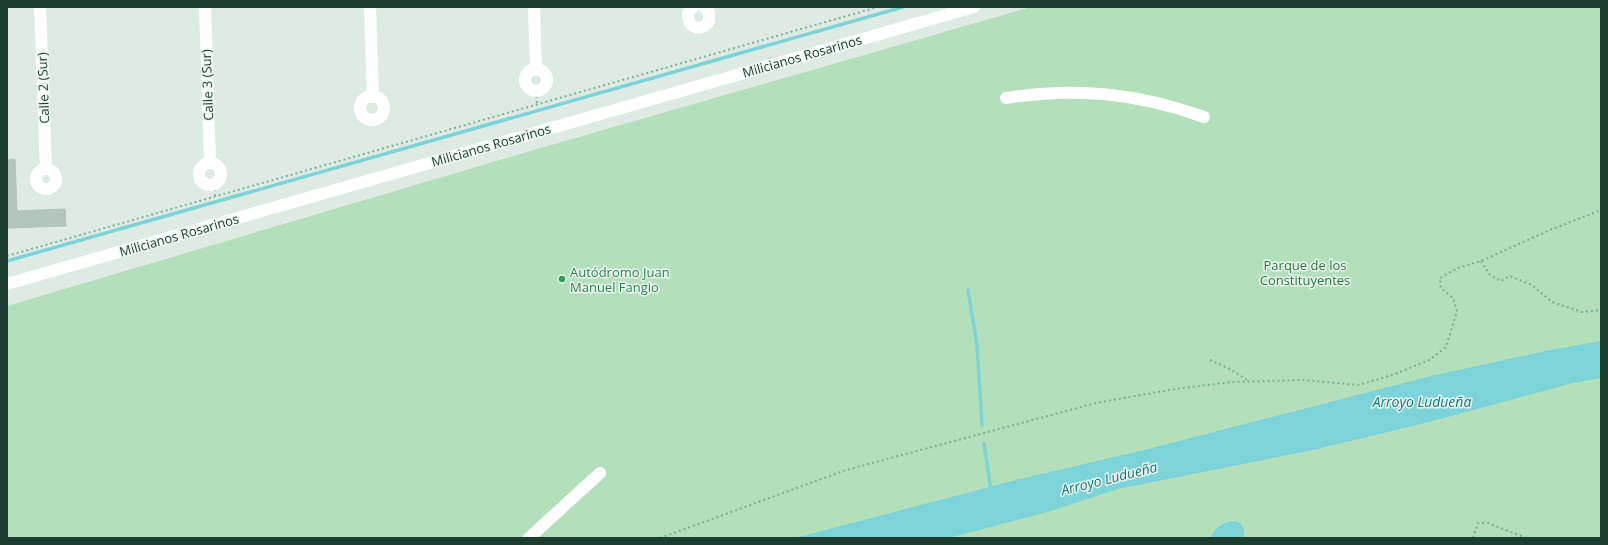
<svg xmlns="http://www.w3.org/2000/svg" width="1608" height="545" viewBox="0 0 1608 545" font-family="'Open Sans',sans-serif">
<rect width="100%" height="100%" fill="#ddebe3"/>
<polygon fill="#b3dfba" points="1031,7 1601,7 1601,538 7,538 7,306 527,152"/>
<g fill="#7dd4d8">
<polygon points="1601,341 1601,378 1573,383 1429,422 1313,450 1118,489 1051,511 949,538 795,538 1016,480 1144,450 1431,376 1550,350"/>
<path d="M1235,521l5,2 4,6v9h-34c6,-12 12,-15 25,-17z"/>
</g>
<g fill="none" stroke-linecap="round" stroke-linejoin="round">
<g stroke="#7dd4d8" stroke-width="3.5">
<polyline points="7,261 903,7"/>
<polyline points="968,290 977,345 982,425"/>
<polyline points="984,443 991,491"/>
</g>
</g>
<polygon fill="#b2c6bc" stroke="#afc5b9" points="15,159 17,211 65,209 66,226 7,228 7,160"/>
<g fill="none" stroke-linecap="round" stroke-linejoin="round">
<g stroke="#79b39a" stroke-width="2" stroke-dasharray="2 3" stroke-linecap="butt">
<polyline points="536,91 537,104"/>
<polyline points="214,184 215,196"/>
<polyline points="7,256 878,7"/>
<polyline points="1481,261 1490,275 1501,281 1510,276 1532,285 1552,302 1582,312 1601,310"/>
<polyline points="1210,360 1230,369 1247,380"/>
<polyline points="660,538 846,470 1096,403 1175,389 1232,382 1303,380 1359,385 1395,374 1429,360 1446,347 1457,311 1453,298 1441,288 1440,278 1458,268 1481,261 1550,230 1601,210"/>
<polyline points="1473,538 1478,523 1488,523 1526,538"/>
</g>
<g stroke="#fff" stroke-width="12">
<polyline points="40,7 46,169"/>
<polyline points="205,7 210,163"/>
<polyline points="370,7 373,97"/>
<polyline points="534,7 536,70"/>
<path d="M693,7l-5,6c-2,15 14,20 21,8v-9l-5,-5"/>
<circle cx="536" cy="80" r="11"/>
<circle cx="372" cy="108" r="12"/>
<path d="M1006,98c70,-11 131,-5 198,19"/>
<circle cx="210" cy="174" r="11"/>
<circle cx="46" cy="179" r="10"/>
<polyline points="7,284 974,7"/>
<polyline points="529,538 600,473"/>
</g>
</g>
<circle fill="#2e9e5b" stroke="#edf7f1" stroke-width="1.5" cx="562" cy="279" r="4"/>
<g text-anchor="middle" dominant-baseline="central" stroke-width="3" stroke-linejoin="round" paint-order="stroke">
<g font-size="13" fill="#1d3c30" stroke="#edf7f1">
<text transform="translate(802 56) rotate(-16)">Milicianos Rosarinos</text>
<text transform="translate(207 85) rotate(-92)">Calle 3 (Sur)</text>
<text transform="translate(43 88) rotate(-92)">Calle 2 (Sur)</text>
<text transform="translate(491 145) rotate(-16)">Milicianos Rosarinos</text>
<text transform="translate(179 235) rotate(-16)">Milicianos Rosarinos</text>
</g>
<g font-size="13" fill="#23773a" stroke="#edf7f1">
<text x="1305" y="265">Parque de los<tspan x="1305" dy="15">Constituyentes</tspan></text>
</g>
<g font-size="13" fill="#27864d" stroke="#edf7f1" text-anchor="start">
<text x="570" y="272">Autódromo Juan<tspan x="570" dy="15">Manuel Fangio</tspan></text>
</g>
<g font-size="14" font-style="italic" fill="#11787e" stroke="#edf7f1">
<text x="1422" y="401">Arroyo Ludueña</text>
<text transform="translate(1109 478) rotate(-14)">Arroyo Ludueña</text>
</g>
</g>
<rect width="1608" height="545" fill="none" stroke="#1d3c30" stroke-width="16"/>
</svg>
